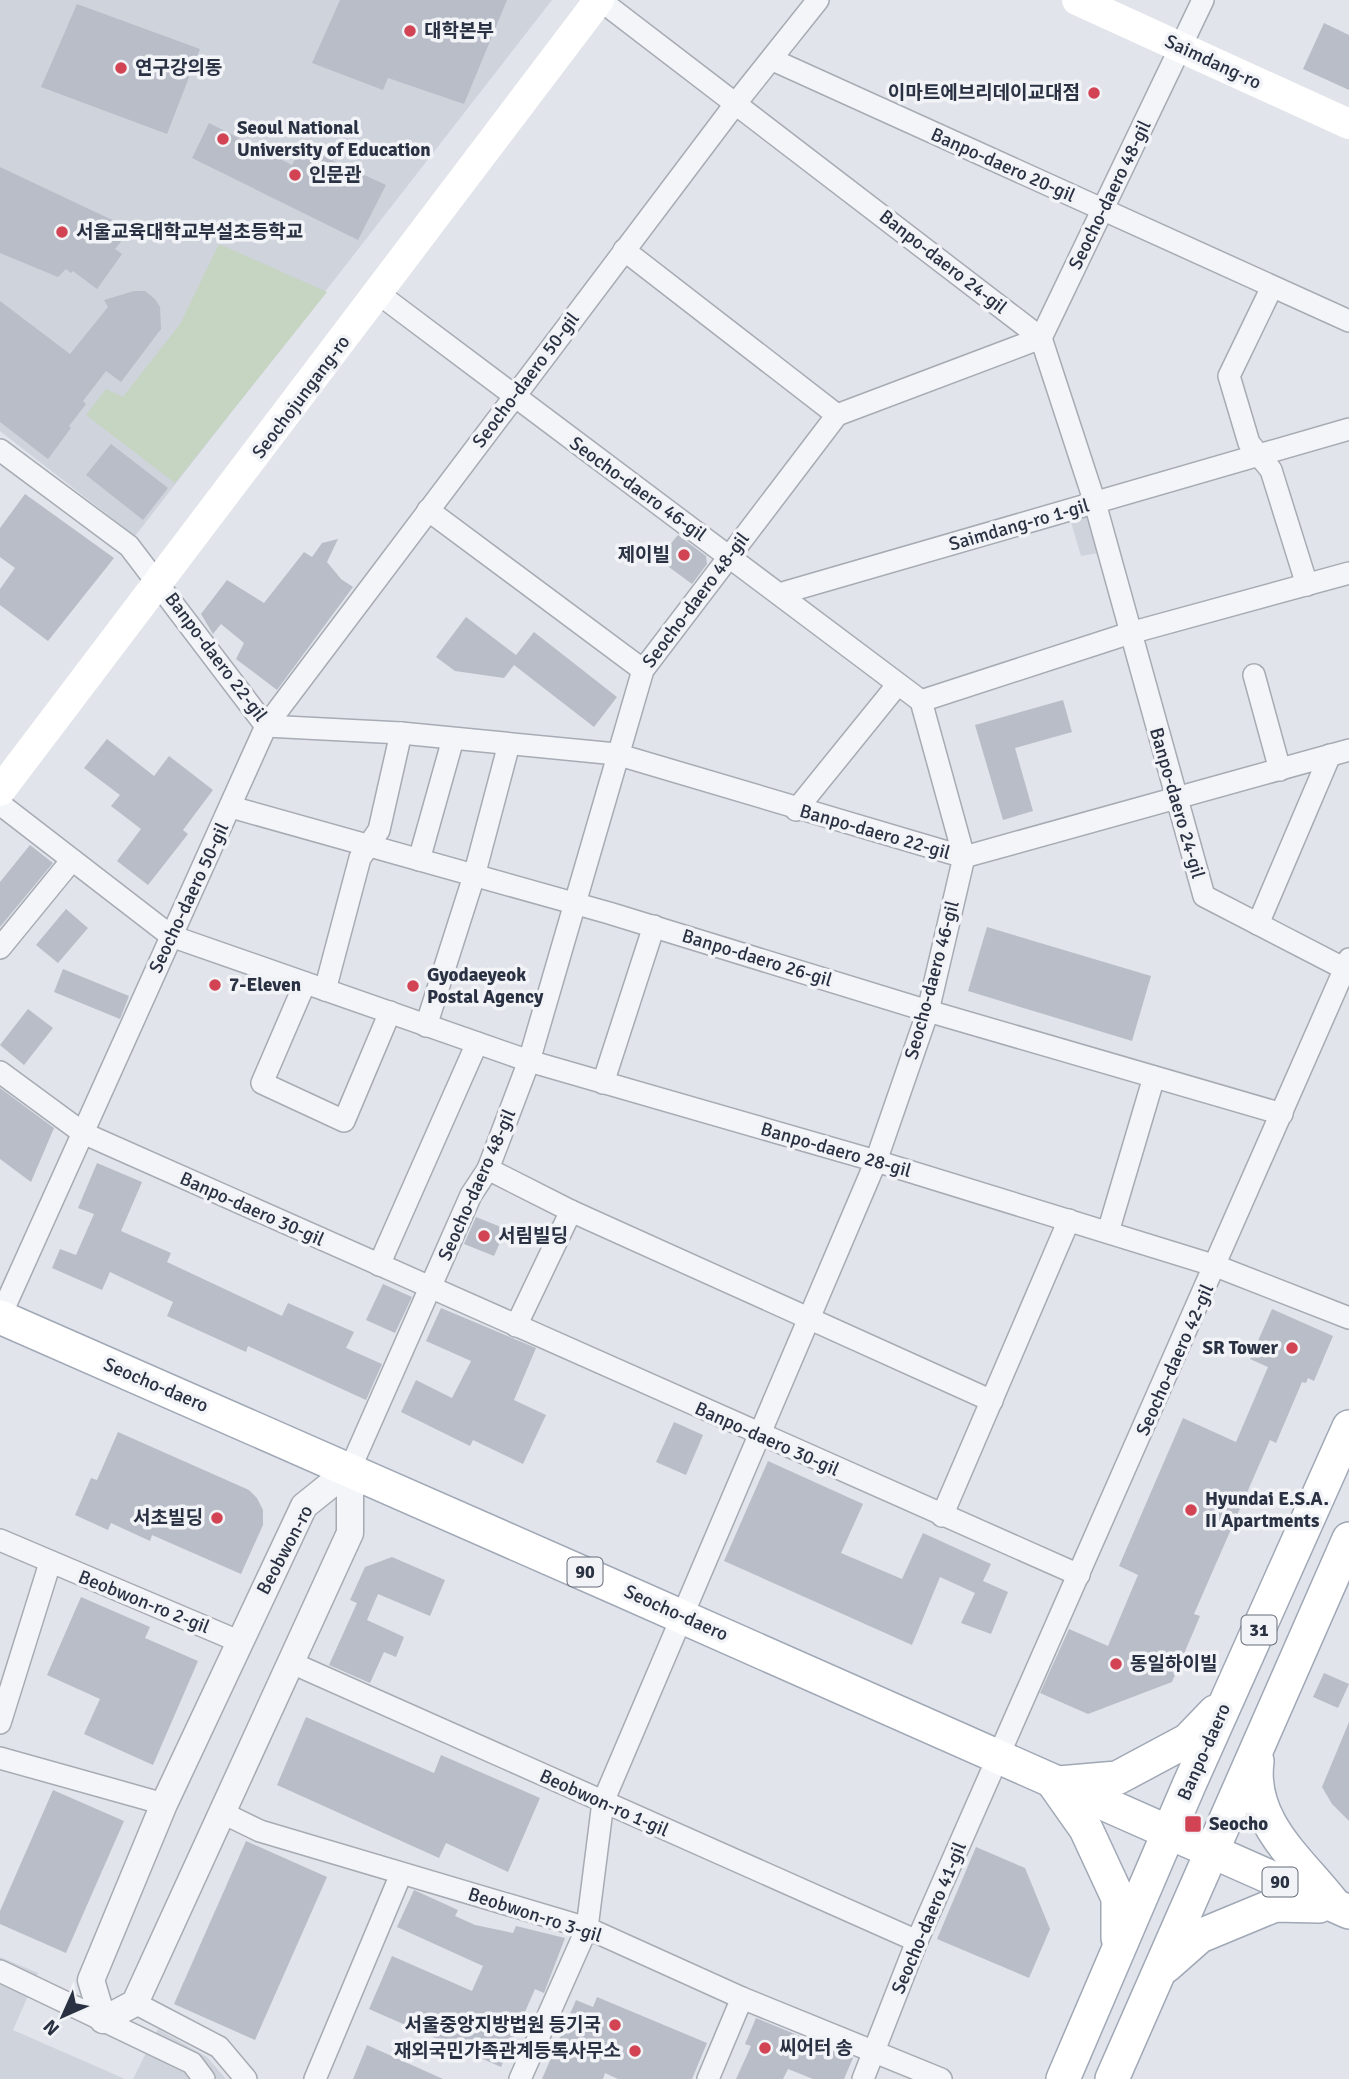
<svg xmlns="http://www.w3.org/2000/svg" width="1349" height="2079" viewBox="0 0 1349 2079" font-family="Signika,'Noto Sans KR',sans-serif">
<rect width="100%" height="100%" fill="#e1e4ea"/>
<g fill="#cfd3dc">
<polygon points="0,0 552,0 135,536 0,431"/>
<polygon points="1087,508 1099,553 1081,556 1069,515"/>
<polygon points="0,1957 38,1973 13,2030 125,2079 0,2079"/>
<polygon points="158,2029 207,2057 226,2079 133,2079"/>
</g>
<polygon fill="#c6d4c2" points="219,244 327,292 175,483 86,415 106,389 123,397 180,324"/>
<g fill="#b8bdc7">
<polygon points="340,0 507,0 464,104 388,78 383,90 312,63"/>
<polygon points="77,4 200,49 167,134 41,87"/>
<polygon points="1324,23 1349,35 1349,90 1303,69"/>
<polygon points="209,123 292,165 302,146 386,185 358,240 192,158"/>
<polygon points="0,167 125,226 124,238 115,249 122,254 97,289 73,271 71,273 66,269 58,277 0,253"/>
<polygon points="134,291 145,291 155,299 160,307 161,329 121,382 106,371 83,401 86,404 69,426 71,428 48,459 0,422 0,301 70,354 108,307 104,300"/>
<polygon points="111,444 168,488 143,520 86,475"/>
<polygon points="25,494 114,558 48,641 0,605 0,589 15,568 0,557 0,528"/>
<polygon points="678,535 706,556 707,564 692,584 658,559"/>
<polygon points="338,539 327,562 341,579 353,587 277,690 236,659 244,643 221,624 213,634 201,614 227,580 264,603 304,552 312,557 322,543"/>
<polygon points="466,617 516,655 534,632 617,697 594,727 514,665 504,678 455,671 436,657"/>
<polygon points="1063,700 1072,732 1015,748 1033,811 1003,820 975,725"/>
<polygon points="107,739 154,776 169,756 213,790 183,830 188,834 148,885 117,861 141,829 111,806 120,795 84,768"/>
<polygon points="30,845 53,863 0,927 0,882"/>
<polygon points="66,909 88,928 58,963 36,945"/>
<polygon points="987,927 1151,976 1132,1041 968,991"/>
<polygon points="63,969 129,996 120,1019 54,992"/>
<polygon points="28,1009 53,1028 24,1065 0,1045"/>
<polygon points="0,1088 54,1128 31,1182 0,1159"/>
<polygon points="97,1163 142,1182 121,1231 171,1253 167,1262 282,1316 288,1303 354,1332 346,1348 382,1364 366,1400 248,1346 246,1352 167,1316 173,1302 110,1272 102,1290 52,1268 60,1249 76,1255 94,1214 78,1208"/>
<polygon points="476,1217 506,1229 494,1256 464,1244"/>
<polygon points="383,1284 412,1297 395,1333 366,1320"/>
<polygon points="441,1308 536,1348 514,1400 546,1415 523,1464 473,1440 470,1446 401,1412 416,1380 452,1398 471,1361 426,1341"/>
<polygon points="1272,1309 1333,1336 1314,1381 1308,1378 1306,1383 1302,1382 1276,1443 1270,1440 1194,1614 1200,1616 1172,1682 1088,1714 1040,1693 1069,1629 1108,1646 1138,1575 1119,1566 1183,1418 1236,1442 1268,1367 1250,1359"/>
<polygon points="674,1422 703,1435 686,1475 656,1462"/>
<polygon points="118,1432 249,1490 257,1498 263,1510 263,1525 241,1574 152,1535 150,1541 111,1523 108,1530 75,1515 91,1478 97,1480"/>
<polygon points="768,1461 863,1504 841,1553 902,1579 923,1533 991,1564 983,1581 1008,1592 991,1634 961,1623 975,1593 940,1577 912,1645 724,1561"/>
<polygon points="392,1557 445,1580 430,1616 378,1594 367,1620 404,1637 396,1657 384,1652 370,1683 329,1665 357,1603 350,1600 365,1567"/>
<polygon points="81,1597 150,1627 145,1638 198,1661 153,1765 84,1734 100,1699 47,1675"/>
<polygon points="1324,1673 1349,1684 1338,1708 1313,1697"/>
<polygon points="306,1717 434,1773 441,1755 540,1798 508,1872 446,1843 439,1858 277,1785"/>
<polygon points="1349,1722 1349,1821 1332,1804 1322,1787"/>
<polygon points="53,1790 124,1821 66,1953 0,1924 0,1911"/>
<polygon points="246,1841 327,1877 255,2040 174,2004"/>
<polygon points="976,1847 1025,1868 1050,1929 1029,1978 937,1939"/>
<polygon points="414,1890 458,1910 455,1916 475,1925 513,1933 516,1926 565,1938 544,1993 535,1989 501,2067 369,2009 392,1956 472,1991 483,1966 397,1927"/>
<polygon points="597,1997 707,2043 692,2079 618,2079 605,2073 603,2079 542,2079 576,2000 593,2007"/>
<polygon points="756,2018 853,2058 844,2079 813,2079 788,2069 783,2079 736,2079 751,2046 745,2044"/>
<polygon points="367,2045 443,2079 353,2079"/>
</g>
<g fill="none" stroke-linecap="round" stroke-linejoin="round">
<g stroke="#a6abb4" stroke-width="24">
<g id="minor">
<polyline points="600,0 1041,338 1095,503 1204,896 1349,971"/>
<polyline points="773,60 1349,321"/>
<polyline points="624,250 837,415"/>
<polyline points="1272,287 1229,376 1249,443 1271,470 1307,585"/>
<polyline points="379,294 921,701 964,857 928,1011 876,1161 603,1802 587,1928 520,2079"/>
<polyline points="0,450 129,546 266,726 401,733 616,754 964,857 1349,750"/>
<polyline points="428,510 643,670"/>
<polyline points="779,594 1349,429"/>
<polyline points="1254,675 1280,770"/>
<polyline points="921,701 1130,633 1349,573"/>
<polyline points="0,804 171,936 529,1061 876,1161 1216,1266 1349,1318"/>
<polyline points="231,807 609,913 928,1011 1282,1114"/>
<polyline points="796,810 898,684"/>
<polyline points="419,860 453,739"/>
<polyline points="1258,924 1330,755"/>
<polyline points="0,948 72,860"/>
<polyline points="305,983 262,1083 344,1121 390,1012"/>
<polyline points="325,990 360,858 379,830 401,733"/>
<polyline points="426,1026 474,876 509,744"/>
<polyline points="0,1072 83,1133 1079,1575"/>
<polyline points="603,1083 654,926"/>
<polyline points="488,1169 571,1211 992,1401"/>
<polyline points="1108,1232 1154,1077"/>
<polyline points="379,1265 477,1043"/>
<polyline points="0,1317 266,726 736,103 818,0"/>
<polyline points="516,1326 571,1211"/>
<polyline points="350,1469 471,1195 488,1169 529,1061 643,670 837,415 1041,338 1203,0"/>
<polyline points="942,1516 1069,1220"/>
<polyline points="0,1540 238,1641"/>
<polyline points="292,1663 917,1941"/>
<polyline points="0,1723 50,1563"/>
<polyline points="0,1758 164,1804"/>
<polyline points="223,1813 260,1831 587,1928 742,1998 941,2079"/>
<polyline points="0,1971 192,2063 204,2079"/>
<polyline points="135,2003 219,2047 246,2079"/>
<polyline points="315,2079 401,1874"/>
<polyline points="708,2079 742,1998"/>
<polyline points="863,2079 917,1941 1349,959"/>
</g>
</g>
<g stroke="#a6abb4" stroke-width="29">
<polygon id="tertiary" points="350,1469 350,1533 135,2003 103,2020 91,1980 164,1804 304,1506"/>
</g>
<g stroke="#a0a8b6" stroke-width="36">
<g id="primary">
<path d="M0,1317c451,195 899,398 1349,595"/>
<path d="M1257,1761c-8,60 41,98 75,141"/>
<polyline points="1059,1783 1117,1778 1188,1740 1215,1712"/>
<polyline points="1055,1785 1086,1829 1118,1898 1118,1938"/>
<polyline points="1166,1966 1200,1936 1275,1905 1319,1906"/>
<polyline points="1063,2079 1189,1785 1349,1427"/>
<polyline points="1112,2079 1349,1539"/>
</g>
</g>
<use href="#minor" stroke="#f4f5f8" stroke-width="21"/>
<use href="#tertiary" stroke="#f4f5f8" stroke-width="26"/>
<g stroke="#fff" stroke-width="30">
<polyline points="1077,0 1349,124"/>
<polyline points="0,791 599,0"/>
</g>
<use href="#primary" stroke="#fff" stroke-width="33"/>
</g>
<g fill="#d24454" stroke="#f1f3f7" stroke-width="2.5">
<circle cx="410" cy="31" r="7"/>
<circle cx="121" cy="68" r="7"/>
<circle cx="1094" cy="93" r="7"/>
<circle cx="223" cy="139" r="7"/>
<circle cx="295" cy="175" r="7"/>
<circle cx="62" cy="232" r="7"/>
<circle cx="684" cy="555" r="7"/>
<circle cx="215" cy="985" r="7"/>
<circle cx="413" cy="986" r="7"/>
<circle cx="484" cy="1236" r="7"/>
<circle cx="1292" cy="1348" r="7"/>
<circle cx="1191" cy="1510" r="7"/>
<circle cx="217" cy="1518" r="7"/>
<circle cx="1116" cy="1664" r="7"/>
<rect x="1184" y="1815" width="18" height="18" rx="3.5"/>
<circle cx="615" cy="2025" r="7"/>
<circle cx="765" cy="2048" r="7"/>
<circle cx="635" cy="2051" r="7"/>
</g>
<g text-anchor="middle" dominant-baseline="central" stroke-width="7" stroke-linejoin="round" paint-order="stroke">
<g fill="#f1f3f7" stroke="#656b78" stroke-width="2">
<rect x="567.5" y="1557.5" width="35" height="29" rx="5"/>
<rect x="1241.5" y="1615.5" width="35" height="29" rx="5"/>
<rect x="1262.5" y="1867.5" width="35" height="29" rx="5"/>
</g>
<g font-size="18" font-weight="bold" fill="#293142">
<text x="585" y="1572">90</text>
<text x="1259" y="1630">31</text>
<text x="1280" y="1882">90</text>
</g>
<g font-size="19" font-weight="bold" fill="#293142" stroke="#f1f3f7" text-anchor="start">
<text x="424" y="31">대학본부</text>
<text x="135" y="68">연구강의동</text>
<text x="1080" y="93" text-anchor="end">이마트에브리데이교대점</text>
<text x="237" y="128">Seoul National<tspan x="237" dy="22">University of Education</tspan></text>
<text x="309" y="175">인문관</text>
<text x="76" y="232">서울교육대학교부설초등학교</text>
<text x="670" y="555" text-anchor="end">제이빌</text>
<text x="427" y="975">Gyodaeyeok<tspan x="427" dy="22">Postal Agency</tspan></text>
<text x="229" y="985">7-Eleven</text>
<text x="498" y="1236">서림빌딩</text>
<text x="1278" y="1348" text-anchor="end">SR Tower</text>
<text x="1205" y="1499">Hyundai E.S.A.<tspan x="1205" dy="22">II Apartments</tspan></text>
<text x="203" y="1518" text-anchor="end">서초빌딩</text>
<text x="1130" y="1664">동일하이빌</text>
<text x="1209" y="1824">Seocho</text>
<text x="601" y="2025" text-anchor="end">서울중앙지방법원 등기국</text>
<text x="779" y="2048">씨어터 송</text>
<text x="621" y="2051" text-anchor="end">재외국민가족관계등록사무소</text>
</g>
<g font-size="19" fill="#293142" stroke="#f1f3f7">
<text transform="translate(1213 62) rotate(25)">Saimdang-ro</text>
<text transform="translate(1003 165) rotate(24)">Banpo-daero 20-gil</text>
<text transform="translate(1110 195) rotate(-64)">Seocho-daero 48-gil</text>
<text transform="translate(943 262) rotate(38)">Banpo-daero 24-gil</text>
<text transform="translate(526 380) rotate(-53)">Seocho-daero 50-gil</text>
<text transform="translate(301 397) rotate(-53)">Seochojungang-ro</text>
<text transform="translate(638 489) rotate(36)">Seocho-daero 46-gil</text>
<text transform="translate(1019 525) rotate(-16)">Saimdang-ro 1-gil</text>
<text transform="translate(696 600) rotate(-53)">Seocho-daero 48-gil</text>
<text transform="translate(216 657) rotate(53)">Banpo-daero 22-gil</text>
<text transform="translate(1177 803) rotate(74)">Banpo-daero 24-gil</text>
<text transform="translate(875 832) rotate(16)">Banpo-daero 22-gil</text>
<text transform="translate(189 898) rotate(-65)">Seocho-daero 50-gil</text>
<text transform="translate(757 958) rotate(17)">Banpo-daero 26-gil</text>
<text transform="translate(932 980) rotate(-75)">Seocho-daero 46-gil</text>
<text transform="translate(836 1150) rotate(16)">Banpo-daero 28-gil</text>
<text transform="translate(477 1185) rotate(-66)">Seocho-daero 48-gil</text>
<text transform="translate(252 1209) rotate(24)">Banpo-daero 30-gil</text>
<text transform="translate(1175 1360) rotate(-66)">Seocho-daero 42-gil</text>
<text transform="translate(156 1385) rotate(23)">Seocho-daero</text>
<text transform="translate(767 1439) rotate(24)">Banpo-daero 30-gil</text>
<text transform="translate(285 1550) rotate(-62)">Beobwon-ro</text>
<text transform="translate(144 1602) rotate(22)">Beobwon-ro 2-gil</text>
<text transform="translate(676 1613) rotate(24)">Seocho-daero</text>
<text transform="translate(1204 1752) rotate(-66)">Banpo-daero</text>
<text transform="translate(604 1803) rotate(24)">Beobwon-ro 1-gil</text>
<text transform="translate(535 1915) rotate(18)">Beobwon-ro 3-gil</text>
<text transform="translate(929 1918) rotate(-67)">Seocho-daero 41-gil</text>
</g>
</g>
<g transform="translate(63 2016) rotate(225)" stroke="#f1f3f7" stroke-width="5" paint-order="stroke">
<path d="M0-5L12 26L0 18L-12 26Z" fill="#293142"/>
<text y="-10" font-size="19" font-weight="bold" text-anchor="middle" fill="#293142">N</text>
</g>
</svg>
